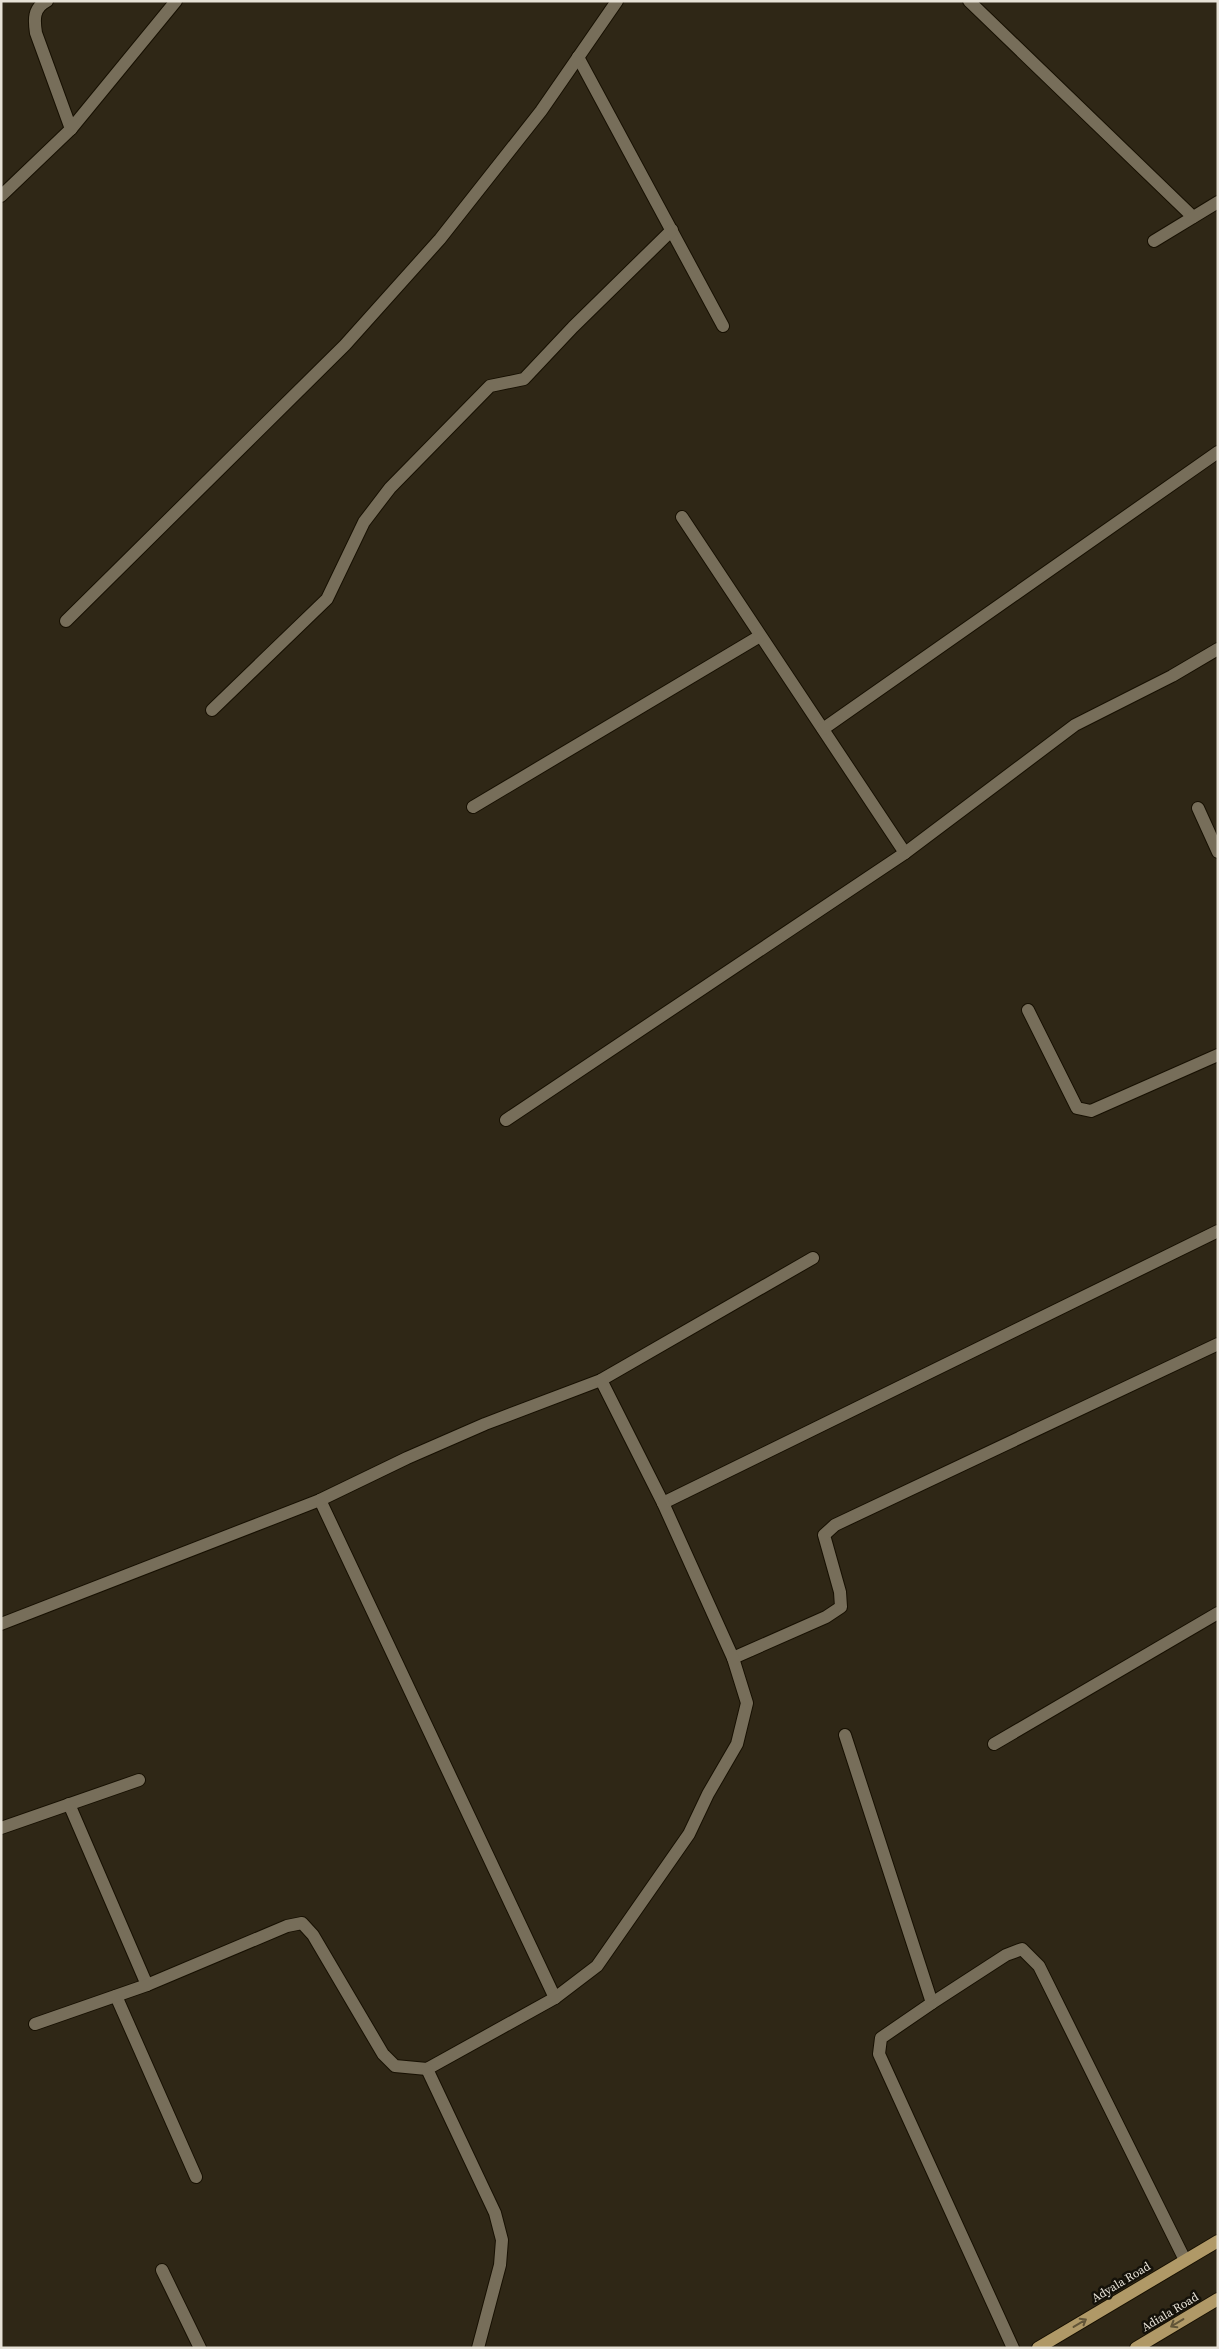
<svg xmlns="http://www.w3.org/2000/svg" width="1219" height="2349" viewBox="0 0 1219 2349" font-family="'Source Serif 4',serif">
<rect width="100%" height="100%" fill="#2f2716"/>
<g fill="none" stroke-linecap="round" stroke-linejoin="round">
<g stroke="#171002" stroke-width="14">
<path id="service" d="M47,1c-14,7 -13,19 -11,32l35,96"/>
</g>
<g stroke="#171002" stroke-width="14">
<g id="minor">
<polyline points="969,1 1193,217"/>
<polyline points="578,57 723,326"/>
<polyline points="1,196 71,129 176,1"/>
<polyline points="1154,241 1218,202"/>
<polyline points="682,517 905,853"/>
<polyline points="66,621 345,345 440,239 541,111 617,1"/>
<polyline points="212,710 327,599 364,522 390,488 490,386 524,379 573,327 672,230"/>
<polyline points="823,729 1218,452"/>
<polyline points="473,807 760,636"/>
<polyline points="1198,808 1218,852"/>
<polyline points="1028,1010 1077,1108 1091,1111 1218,1055"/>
<polyline points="506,1120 905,853 1075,725 1172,676 1218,649"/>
<polyline points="320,1500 555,1998"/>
<polyline points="663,1503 1218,1231"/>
<polyline points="1,1624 320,1500 407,1458 485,1424 601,1380 813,1258"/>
<polyline points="733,1658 826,1617 841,1607 840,1592 824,1535 835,1525 1218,1344"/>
<polyline points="845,1735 932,2003 881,2038 879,2054 1013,2348"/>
<polyline points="994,1744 1218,1613"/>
<polyline points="69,1804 147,1985"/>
<polyline points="1,1828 139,1780"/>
<polyline points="116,1996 196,2177"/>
<polyline points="932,2003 1006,1955 1022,1949 1039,1966 1185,2260"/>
<polyline points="35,2024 147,1985 287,1926 302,1923 313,1935 383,2054 395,2066 427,2069 555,1998 597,1966 689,1834 708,1794 737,1744 747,1703 733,1658 663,1503 601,1380"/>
<polyline points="427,2069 495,2213 502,2240 500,2265 478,2348"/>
<polyline points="162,2270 200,2348"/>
</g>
</g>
<g stroke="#171002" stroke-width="14">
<g id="primary">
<polyline points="1038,2348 1218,2241"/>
<polyline points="1136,2348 1218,2299"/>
</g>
</g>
<use href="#service" stroke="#776e5a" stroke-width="12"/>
<use href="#minor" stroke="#776e5a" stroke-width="12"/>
<use href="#primary" stroke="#b09967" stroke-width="12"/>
</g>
<defs><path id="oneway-shaft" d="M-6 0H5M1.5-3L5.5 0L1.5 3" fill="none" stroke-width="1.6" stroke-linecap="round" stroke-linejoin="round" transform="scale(1.25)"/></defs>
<g stroke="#625538">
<use href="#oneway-shaft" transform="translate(1080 2323) rotate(-31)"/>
<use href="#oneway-shaft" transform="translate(1177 2323) rotate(149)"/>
</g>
<g text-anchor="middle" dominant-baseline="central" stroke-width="5" stroke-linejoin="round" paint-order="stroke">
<g font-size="12" fill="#e7e2d7" stroke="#141109">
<text transform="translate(1121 2282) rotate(-31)">Adyala Road</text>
<text transform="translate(1170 2312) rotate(-31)">Adiala Road</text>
</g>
</g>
<rect width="1219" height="2349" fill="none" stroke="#e7e2d7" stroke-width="5"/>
</svg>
